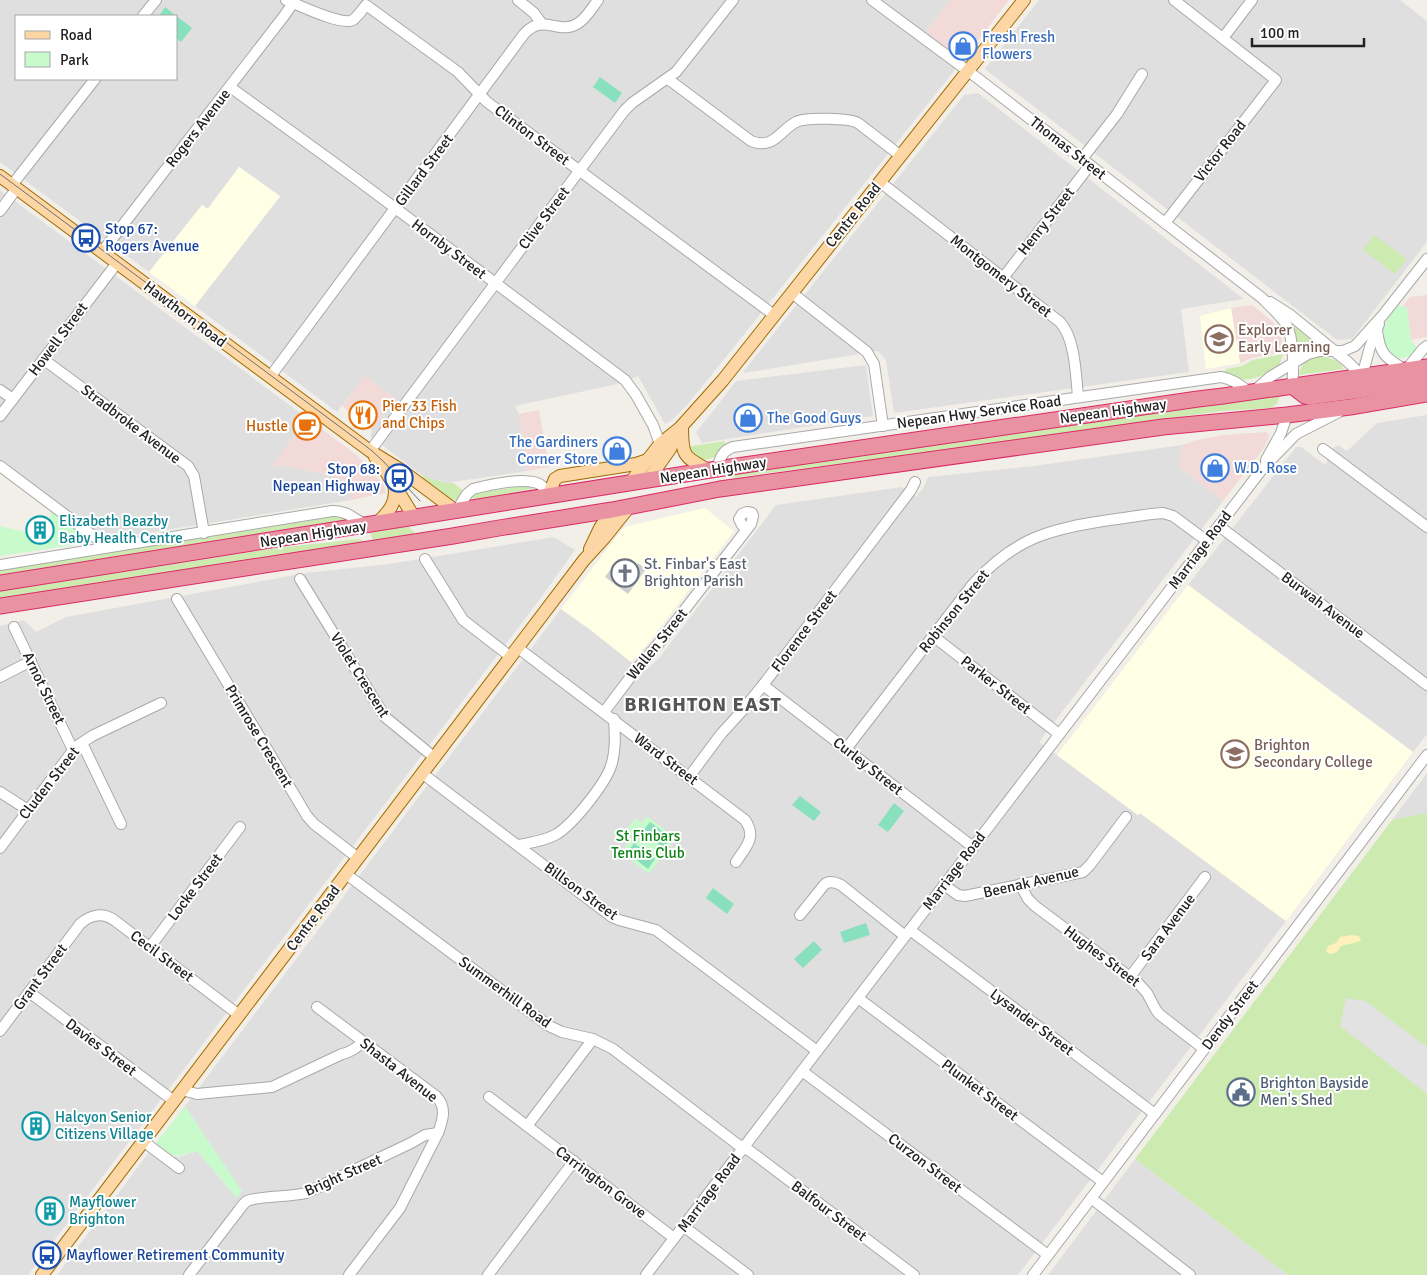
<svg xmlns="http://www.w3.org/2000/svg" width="1427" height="1275" viewBox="0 0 1427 1275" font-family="Signika,sans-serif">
<rect width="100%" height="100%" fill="#f2efe9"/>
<g fill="#e0dfdf" fill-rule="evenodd">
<path d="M0,0h950l-25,33 37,28 -240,301 -35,43 -16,16 -6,3 -27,-48 -16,7 -107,23 4,8 8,57 -81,12 -23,-7 -53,-40 2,-6 23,-32 -30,-22 -28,36 -142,-106 85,-109 -41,-30 -32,42 -5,-4 -53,67 -149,-110zM16,16h160v63h-160z"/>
<polygon points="1039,0 1400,0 1427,21 1427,242 1352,339 1337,340 985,69"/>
<polygon points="978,93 1244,299 1181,309 1189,372 894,413 886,360 878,351 744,373 743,372 964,95"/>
<polygon points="0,190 307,418 272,467 283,465 340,478 348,486 351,500 92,542 92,540 0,471"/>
<polygon points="866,365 873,416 702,443 696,432 714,410 736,381"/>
<polygon points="1427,415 1427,734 1413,752 1188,585 1296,447 1301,447 1325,465 1333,448 1338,445 1347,451 1377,423"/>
<polygon points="1182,445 1180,468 1223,501 1039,742 1138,815 1140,813 1286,921 1018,1275 57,1275 156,1143 173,1156 179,1157 197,1151 236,1197 241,1191 185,1106 561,609 588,628 631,662 645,671 659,658 776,505 902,487 916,497 924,487 928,477 1034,466"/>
<polygon points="554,537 575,550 540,599 28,1275 0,1275 0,626 24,620 36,632 66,617 306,573 389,564"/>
<polygon points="1427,773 1427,813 1392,820"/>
<polygon points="1135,1159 1288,1275 1048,1275"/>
</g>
<g fill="#f2dad9">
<polygon points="950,0 1009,0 962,61 925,33"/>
<polygon points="1427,295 1427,337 1411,340 1407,308 1403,306 1410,297"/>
<polygon points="1252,305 1273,322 1281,335 1283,352 1252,358 1240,363 1231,308"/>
<polygon points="365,376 395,398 372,430 342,406"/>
<polygon points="539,410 549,467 527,471 519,414"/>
<polygon points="307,418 358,456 384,485 386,493 351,500 348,486 340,478 283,465 271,467"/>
<polygon points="1266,432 1269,435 1269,437 1264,448 1223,501 1180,468 1182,445 1198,440 1223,435"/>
</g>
<g fill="#ffffe5">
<polygon points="239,167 280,196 195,306 149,272 202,205 208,209"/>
<polygon points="1231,308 1240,363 1206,369 1200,316"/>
<polygon points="705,508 734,531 646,646 631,662 588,628 561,609 624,527"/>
<polygon points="1188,585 1413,752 1286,921 1140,813 1138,815 1057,755"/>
</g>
<polygon fill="#d0d0d0" points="618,559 633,570 638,563 646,569 628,594 605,577"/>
<g fill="#cdebb0">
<polygon points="1374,235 1407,259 1395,274 1363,250"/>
<polygon points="1295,326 1316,345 1315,346 1297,353 1292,327"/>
<path d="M1283,354l-4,12c-17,11 -37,21 -55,6l2,-3 16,-3 11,-6z"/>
<path d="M1317,356c12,1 21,3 27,13l-45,6c2,-12 8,-16 18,-19z"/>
<polygon points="1269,396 1280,396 1277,404 1273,406 1272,408 1223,411 1147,421 1029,439 730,478 724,476 741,472 964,441"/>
<path d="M725,441l1,5c-10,11 -13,14 -29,14l-11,-13z"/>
<path d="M423,476l23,7h7l11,8c-2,4 -4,8 -8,9 -8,2 -28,-16 -35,-20z"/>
<polygon points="525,486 540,487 480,499 470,498 476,493"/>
<polygon points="331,515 351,519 0,575 0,570"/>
<polygon points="408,526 415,533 399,537 373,541 370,533"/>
<polygon points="359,539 363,541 363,543 0,599 0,591 277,548"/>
<polygon points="1427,813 1427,1275 1288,1275 1135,1159 1392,820"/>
</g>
<polygon fill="#fff1ba" points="1351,935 1359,936 1361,941 1341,946 1337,952 1331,954 1326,952 1328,946 1336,943 1340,937"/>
<g fill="#c8facc">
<path d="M1398,305l9,3 4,32 7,9c-6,9 -11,8 -21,10l-10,-7c-7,-23 -4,-28 11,-47z"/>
<polygon points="52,510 92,540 92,542 0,556 0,526 46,537"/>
<polygon points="647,816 676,838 649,874 621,852 633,836 626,830 636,818 642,823"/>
<path d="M185,1106l57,85 -5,7 -40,-47c-25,7 -20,8 -41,-8z"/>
</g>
<g fill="#88e0be">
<polygon points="165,7 192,28 181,42 176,38 176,16 159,16"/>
<polygon points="600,77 622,93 615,103 593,87"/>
<polygon points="800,796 821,812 814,821 792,805"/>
<polygon points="894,803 904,811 888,832 878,825"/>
<polygon points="650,822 671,838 664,848 642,832"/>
<polygon points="634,843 655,859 648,869 627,853"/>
<polygon points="713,888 734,904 727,914 706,898"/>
<polygon points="866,923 870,935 844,943 840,932"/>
<polygon points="814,941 822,950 803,968 794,959"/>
</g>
<polygon fill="#e2e2e2" points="1346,998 1365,1001 1370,1004 1427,1047 1427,1094 1340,1026"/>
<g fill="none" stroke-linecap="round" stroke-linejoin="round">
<g stroke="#a9a9a9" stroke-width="12">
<g id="minor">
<path d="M286,0c13,5 55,26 67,20 5,-4 9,-10 13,-15l92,67 29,30 287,213"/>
<polyline points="518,0 534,13 542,24"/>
<path d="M872,0l108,80 282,218c8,8 18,17 24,26 8,14 8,46 6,62"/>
<polyline points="143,16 156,0"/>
<polyline points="1223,38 1252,0"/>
<path d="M668,79l83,62c23,9 28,-10 45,-19 9,-5 54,-4 62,1l43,33"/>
<polyline points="230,87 347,172 625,380 636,395 653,425 660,444"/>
<polyline points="1082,159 1117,114 1142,74"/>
<path d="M880,182l180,140c15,16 16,53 18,75"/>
<polyline points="12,185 95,79"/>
<polyline points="0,211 17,188"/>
<polyline points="1165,223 1276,80 1174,0"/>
<polyline points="102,252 284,16 293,3"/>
<polyline points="1003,278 1090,165"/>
<polyline points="792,293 867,352 874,364 883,426"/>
<polyline points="1270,302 1289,314 1348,362 1362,376"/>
<path d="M1377,330c3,25 8,27 28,40"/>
<polyline points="43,359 188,466 194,476 204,533"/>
<polyline points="1406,370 1423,349 1427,346"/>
<polyline points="1362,376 1370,347 1379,324"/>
<path d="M270,377l254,-343c19,-21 34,1 53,-10 9,-5 15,-16 21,-24"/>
<polyline points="0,390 13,399"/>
<polyline points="1253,392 1270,377 1308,354 1320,351 1343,351 1355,346 1383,315 1427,259"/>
<polyline points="0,416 117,263"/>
<polyline points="1323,449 1427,527"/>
<polyline points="370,451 624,111 632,103 676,72 733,0"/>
<polyline points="1266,460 1281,433 1287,415"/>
<polyline points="0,466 100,541 105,547"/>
<path d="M717,469c3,-11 5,-18 16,-22l488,-70c12,2 19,8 28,15"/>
<path d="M457,510l10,-16 6,-5c15,-4 58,-14 69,-3 3,2 4,6 5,10"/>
<polyline points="1219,526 1427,685"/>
<polyline points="425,559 463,620 511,657"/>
<path d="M0,565l332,-54c14,-1 22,8 34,14"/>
<polyline points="300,579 385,717 435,758"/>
<polyline points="177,599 307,816 314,824 358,858"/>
<polyline points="14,627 73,750"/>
<polyline points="933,636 1059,734"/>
<path d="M518,648l227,172c12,17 1,27 -9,42"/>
<polyline points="0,677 31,661"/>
<polyline points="763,685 973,847"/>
<polyline points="604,712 635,671 659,643 751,524 753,516 752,513 747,512 742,514 739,519 742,525 746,529"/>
<polyline points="82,743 121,824"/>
<path d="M846,749l127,-165c42,-46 76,-55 136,-64 18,-2 36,-6 54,-7l10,3 34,25"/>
<polyline points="423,774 612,917 619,920 656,930 817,1051"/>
<polyline points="689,777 721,734 742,711 763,685 911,490 915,482"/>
<polyline points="0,792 28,810"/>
<path d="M518,845c12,-2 26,-4 37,-10 17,-9 50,-51 56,-69 5,-15 4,-31 3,-47"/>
<polyline points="0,848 68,757 77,746 92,736 161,703"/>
<polyline points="346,874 549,1026 562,1032 593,1039 613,1049 737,1144 750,1151 914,1275"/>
<polyline points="1020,884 1028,899 1035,906 1138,983 1147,993 1156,1010 1159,1014 1204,1049"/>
<polyline points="944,885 958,895 965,896 1083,872 1090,865 1126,817"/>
<path d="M800,915l24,-30c5,-5 11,-3 17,0l64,51"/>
<polyline points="910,930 1155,1114"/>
<polyline points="150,947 240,827"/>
<polyline points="1130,977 1205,877"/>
<polyline points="29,992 174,1101"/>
<polyline points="858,998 1103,1182"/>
<path d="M317,1007l119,89c11,11 7,24 2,37l-38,75 -51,67"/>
<path d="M0,1031l80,-107c10,-9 22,-12 34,-4l125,95"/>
<polyline points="802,1071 1048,1255"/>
<path d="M182,1090l15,4 75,-7 70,-33c9,-2 14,-6 21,-12"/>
<polyline points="489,1097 674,1238"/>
<polyline points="527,1126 593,1039"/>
<polyline points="143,1141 179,1168"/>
<polyline points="1091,1198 1190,1275"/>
<polyline points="683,1226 748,1275"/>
<path d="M189,1275l50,-65c2,-3 5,-7 8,-9 10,-5 44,-4 59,-8l105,-50 14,-8 13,-2"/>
<polyline points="488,1275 574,1161"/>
<polyline points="646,1275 1263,468 1296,434 1339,412"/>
<polyline points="1033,1275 1427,755"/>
</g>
</g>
<g stroke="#a06b00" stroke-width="14">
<g id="major">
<polyline points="0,176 370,451 401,470 456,511"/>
<path d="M682,428c0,28 2,29 26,42"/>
<polyline points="375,457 385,470 414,517"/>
<polyline points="648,480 670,449 679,430"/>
<polyline points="630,483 660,444 680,428 723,380 1024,0"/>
<polyline points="548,496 555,479 560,476 636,464 648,460"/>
<path d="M377,523c12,-11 21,-21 17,-39"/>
<polyline points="590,549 600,528 612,510"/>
<polyline points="42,1275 584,560 605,537 629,507"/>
</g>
</g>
<g stroke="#dc2a67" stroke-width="17">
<g id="highway">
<polyline points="1292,386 1305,396 1309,397 1427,381"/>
<polyline points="0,583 717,469 1198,399 1223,396 1427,367"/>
<polyline points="0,606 453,536 499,528 612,510 720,489 1163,427 1287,415 1350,407 1427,394"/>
</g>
</g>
<use href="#minor" stroke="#fff" stroke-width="10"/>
<use href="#major" stroke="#fcd6a4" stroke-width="12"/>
<use href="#highway" stroke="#e892a2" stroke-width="15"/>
<polyline stroke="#707070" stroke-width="1" points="0,174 371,450 383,461 420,501"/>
</g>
<defs>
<g id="shop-ring" transform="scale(1.4375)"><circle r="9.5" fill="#fff" stroke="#3f7fe0" stroke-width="1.5"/><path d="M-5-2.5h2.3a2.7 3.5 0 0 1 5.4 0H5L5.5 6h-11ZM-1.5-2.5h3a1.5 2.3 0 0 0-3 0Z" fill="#3f7fe0"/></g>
<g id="bus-ring" transform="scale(1.4375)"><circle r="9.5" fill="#fff" stroke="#1a4fb4" stroke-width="1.5"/><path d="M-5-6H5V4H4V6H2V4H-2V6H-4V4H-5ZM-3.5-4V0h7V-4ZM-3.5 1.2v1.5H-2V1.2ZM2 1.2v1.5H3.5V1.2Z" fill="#1a4fb4"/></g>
<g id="school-ring" transform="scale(1.4375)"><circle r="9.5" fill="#fff" stroke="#8d6e63" stroke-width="1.5"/><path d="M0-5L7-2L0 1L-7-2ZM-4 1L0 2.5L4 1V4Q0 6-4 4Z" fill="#8d6e63"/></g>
<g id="restaurant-ring" transform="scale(1.4375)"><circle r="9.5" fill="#fff" stroke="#e8710a" stroke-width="1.5"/><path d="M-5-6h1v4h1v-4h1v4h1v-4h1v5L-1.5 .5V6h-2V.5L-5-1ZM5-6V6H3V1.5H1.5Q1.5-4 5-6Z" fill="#e8710a"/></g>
<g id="cafe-ring" transform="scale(1.4375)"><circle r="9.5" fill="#fff" stroke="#e8710a" stroke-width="1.5"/><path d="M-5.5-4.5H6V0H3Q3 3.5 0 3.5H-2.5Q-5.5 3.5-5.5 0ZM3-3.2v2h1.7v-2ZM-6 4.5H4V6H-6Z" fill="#e8710a"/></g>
<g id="building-ring" transform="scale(1.4375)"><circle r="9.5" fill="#fff" stroke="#0f9aa8" stroke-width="1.5"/><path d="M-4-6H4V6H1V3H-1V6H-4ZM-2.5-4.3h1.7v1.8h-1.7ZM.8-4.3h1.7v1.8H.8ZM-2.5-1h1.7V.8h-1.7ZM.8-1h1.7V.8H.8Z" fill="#0f9aa8"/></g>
<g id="church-ring" transform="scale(1.4375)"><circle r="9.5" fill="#fff" stroke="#6b7280" stroke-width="1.5"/><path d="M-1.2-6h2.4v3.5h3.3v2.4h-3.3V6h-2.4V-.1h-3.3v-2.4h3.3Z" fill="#6b7280"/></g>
<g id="civic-ring" transform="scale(1.4375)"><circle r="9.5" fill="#fff" stroke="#5c6f8a" stroke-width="1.5"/><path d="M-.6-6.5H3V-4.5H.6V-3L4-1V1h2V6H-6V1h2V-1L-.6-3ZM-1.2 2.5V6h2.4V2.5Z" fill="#5c6f8a"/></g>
</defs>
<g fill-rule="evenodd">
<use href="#shop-ring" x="963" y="46"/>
<use href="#bus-ring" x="86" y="238"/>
<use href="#school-ring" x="1219" y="339"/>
<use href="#restaurant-ring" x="363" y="415"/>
<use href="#shop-ring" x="748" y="418"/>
<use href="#cafe-ring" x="307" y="426"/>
<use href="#shop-ring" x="617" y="451"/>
<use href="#shop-ring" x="1215" y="468"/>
<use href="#bus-ring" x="399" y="478"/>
<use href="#building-ring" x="40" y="530"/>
<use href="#church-ring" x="625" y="573"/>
<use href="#school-ring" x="1235" y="754"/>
<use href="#civic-ring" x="1241" y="1092"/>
<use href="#building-ring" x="36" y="1126"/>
<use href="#building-ring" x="50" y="1211"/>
<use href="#bus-ring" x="47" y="1255"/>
</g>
<g text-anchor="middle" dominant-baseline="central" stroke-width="4" stroke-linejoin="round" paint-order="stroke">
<g font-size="15" fill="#366cbe" stroke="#fff" text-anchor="start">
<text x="982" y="37">Fresh Fresh<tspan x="982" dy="17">Flowers</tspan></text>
<text x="767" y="418">The Good Guys</text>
<text x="598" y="442" text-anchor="end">The Gardiners<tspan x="598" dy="17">Corner Store</tspan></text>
<text x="1234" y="468">W.D. Rose</text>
</g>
<g font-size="15" fill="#222" stroke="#fff">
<text transform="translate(198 128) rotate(-52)">Rogers Avenue</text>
<text transform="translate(532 135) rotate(37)">Clinton Street</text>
<text transform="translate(1068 148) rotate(38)">Thomas Street</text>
<text transform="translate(1220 151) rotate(-52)">Victor Road</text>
<text transform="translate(424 170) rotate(-53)">Gillard Street</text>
<text transform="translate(853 215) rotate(-51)">Centre Road</text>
<text transform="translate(544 218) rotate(-53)">Clive Street</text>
<text transform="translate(1046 221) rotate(-52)">Henry Street</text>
<text transform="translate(449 249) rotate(37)">Hornby Street</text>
<text transform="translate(1001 276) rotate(38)">Montgomery Street</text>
<text transform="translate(185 314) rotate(37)">Hawthorn Road</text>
<text transform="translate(58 339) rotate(-53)">Howell Street</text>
<text transform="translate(1113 411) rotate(-8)">Nepean Highway</text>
<text transform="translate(979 412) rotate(-8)">Nepean Hwy Service Road</text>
<text transform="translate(131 424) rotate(37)">Stradbroke Avenue</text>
<text transform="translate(713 470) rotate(-9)">Nepean Highway</text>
<text transform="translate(313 534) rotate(-9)">Nepean Highway</text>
<text transform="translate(1200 550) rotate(-53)">Marriage Road</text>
<text transform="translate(1323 605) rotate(37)">Burwah Avenue</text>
<text transform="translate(954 611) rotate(-51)">Robinson Street</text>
<text transform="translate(804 631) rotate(-53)">Florence Street</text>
<text transform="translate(657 644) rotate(-51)">Wallen Street</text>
<text transform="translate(360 675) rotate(58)">Violet Crescent</text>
<text transform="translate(996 685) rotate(38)">Parker Street</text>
<text transform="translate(44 688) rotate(64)">Arnot Street</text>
<text transform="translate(259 736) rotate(59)">Primrose Crescent</text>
<text transform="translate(666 759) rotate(37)">Ward Street</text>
<text transform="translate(868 766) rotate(38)">Curley Street</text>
<text transform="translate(49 783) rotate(-52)">Cluden Street</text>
<text transform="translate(954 871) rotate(-53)">Marriage Road</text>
<text transform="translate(1031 882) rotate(-13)">Beenak Avenue</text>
<text transform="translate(195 887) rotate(-53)">Locke Street</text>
<text transform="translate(581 891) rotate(36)">Billson Street</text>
<text transform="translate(313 918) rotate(-53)">Centre Road</text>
<text transform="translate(1168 927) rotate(-53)">Sara Avenue</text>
<text transform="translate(162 956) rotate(37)">Cecil Street</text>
<text transform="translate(1102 956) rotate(37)">Hughes Street</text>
<text transform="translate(40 977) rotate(-53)">Grant Street</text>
<text transform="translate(505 992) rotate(36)">Summerhill Road</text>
<text transform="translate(1230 1015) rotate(-53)">Dendy Street</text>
<text transform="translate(1032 1022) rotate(37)">Lysander Street</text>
<text transform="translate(101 1047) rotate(37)">Davies Street</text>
<text transform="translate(399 1070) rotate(38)">Shasta Avenue</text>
<text transform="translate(980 1090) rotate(37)">Plunket Street</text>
<text transform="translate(925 1163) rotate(37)">Curzon Street</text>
<text transform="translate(343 1175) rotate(-24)">Bright Street</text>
<text transform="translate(601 1182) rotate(37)">Carrington Grove</text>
<text transform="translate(709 1193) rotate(-53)">Marriage Road</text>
<text transform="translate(829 1211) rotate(37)">Balfour Street</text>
</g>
<g font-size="15" fill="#164399" stroke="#fff" text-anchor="start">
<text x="105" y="229">Stop 67:<tspan x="105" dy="17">Rogers Avenue</tspan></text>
<text x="380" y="469" text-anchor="end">Stop 68:<tspan x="380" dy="17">Nepean Highway</tspan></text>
<text x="66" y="1255">Mayflower Retirement Community</text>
</g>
<g font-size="15" fill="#785e54" stroke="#fff" text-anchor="start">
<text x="1238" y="330">Explorer<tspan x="1238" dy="17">Early Learning</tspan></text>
<text x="1254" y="745">Brighton<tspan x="1254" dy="17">Secondary College</tspan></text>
</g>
<g font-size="15" fill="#c56008" stroke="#fff" text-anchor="start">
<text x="382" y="406">Pier 33 Fish<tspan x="382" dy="17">and Chips</tspan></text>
<text x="288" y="426" text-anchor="end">Hustle</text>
</g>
<g font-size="15" fill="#0d838f" stroke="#fff" text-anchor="start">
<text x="59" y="521">Elizabeth Beazby<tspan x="59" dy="17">Baby Health Centre</tspan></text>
<text x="55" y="1117">Halcyon Senior<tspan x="55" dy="17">Citizens Village</tspan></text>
<text x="69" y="1202">Mayflower<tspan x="69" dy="17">Brighton</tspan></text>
</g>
<g font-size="15" fill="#5b616d" stroke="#fff" text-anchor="start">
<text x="644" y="564">St. Finbar's East<tspan x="644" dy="17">Brighton Parish</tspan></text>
</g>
<g font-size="15" fill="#0c8416" stroke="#fff">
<text x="648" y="836">St Finbars<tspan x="648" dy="17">Tennis Club</tspan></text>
</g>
<g font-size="15" fill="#4e5e75" stroke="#fff" text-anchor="start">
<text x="1260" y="1083">Brighton Bayside<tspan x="1260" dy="17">Men's Shed</tspan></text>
</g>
<g font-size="20" font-weight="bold" letter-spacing="1" fill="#555" stroke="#fff">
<text x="703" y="704">BRIGHTON EAST</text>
</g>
</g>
<rect x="15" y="15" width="162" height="65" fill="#ffffff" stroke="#a7a7a7"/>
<rect x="25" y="31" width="25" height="8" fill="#fcd6a4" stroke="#a7a7a7"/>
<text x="60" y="40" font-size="15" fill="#222222">Road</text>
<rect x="25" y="52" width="25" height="15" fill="#c8facc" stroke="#a7a7a7"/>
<text x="60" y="65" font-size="15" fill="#222222">Park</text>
<path d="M1252 38v8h112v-8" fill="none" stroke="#222222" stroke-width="2.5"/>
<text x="1260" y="38" font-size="15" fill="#222222" stroke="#ffffff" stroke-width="4" paint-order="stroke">100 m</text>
</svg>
